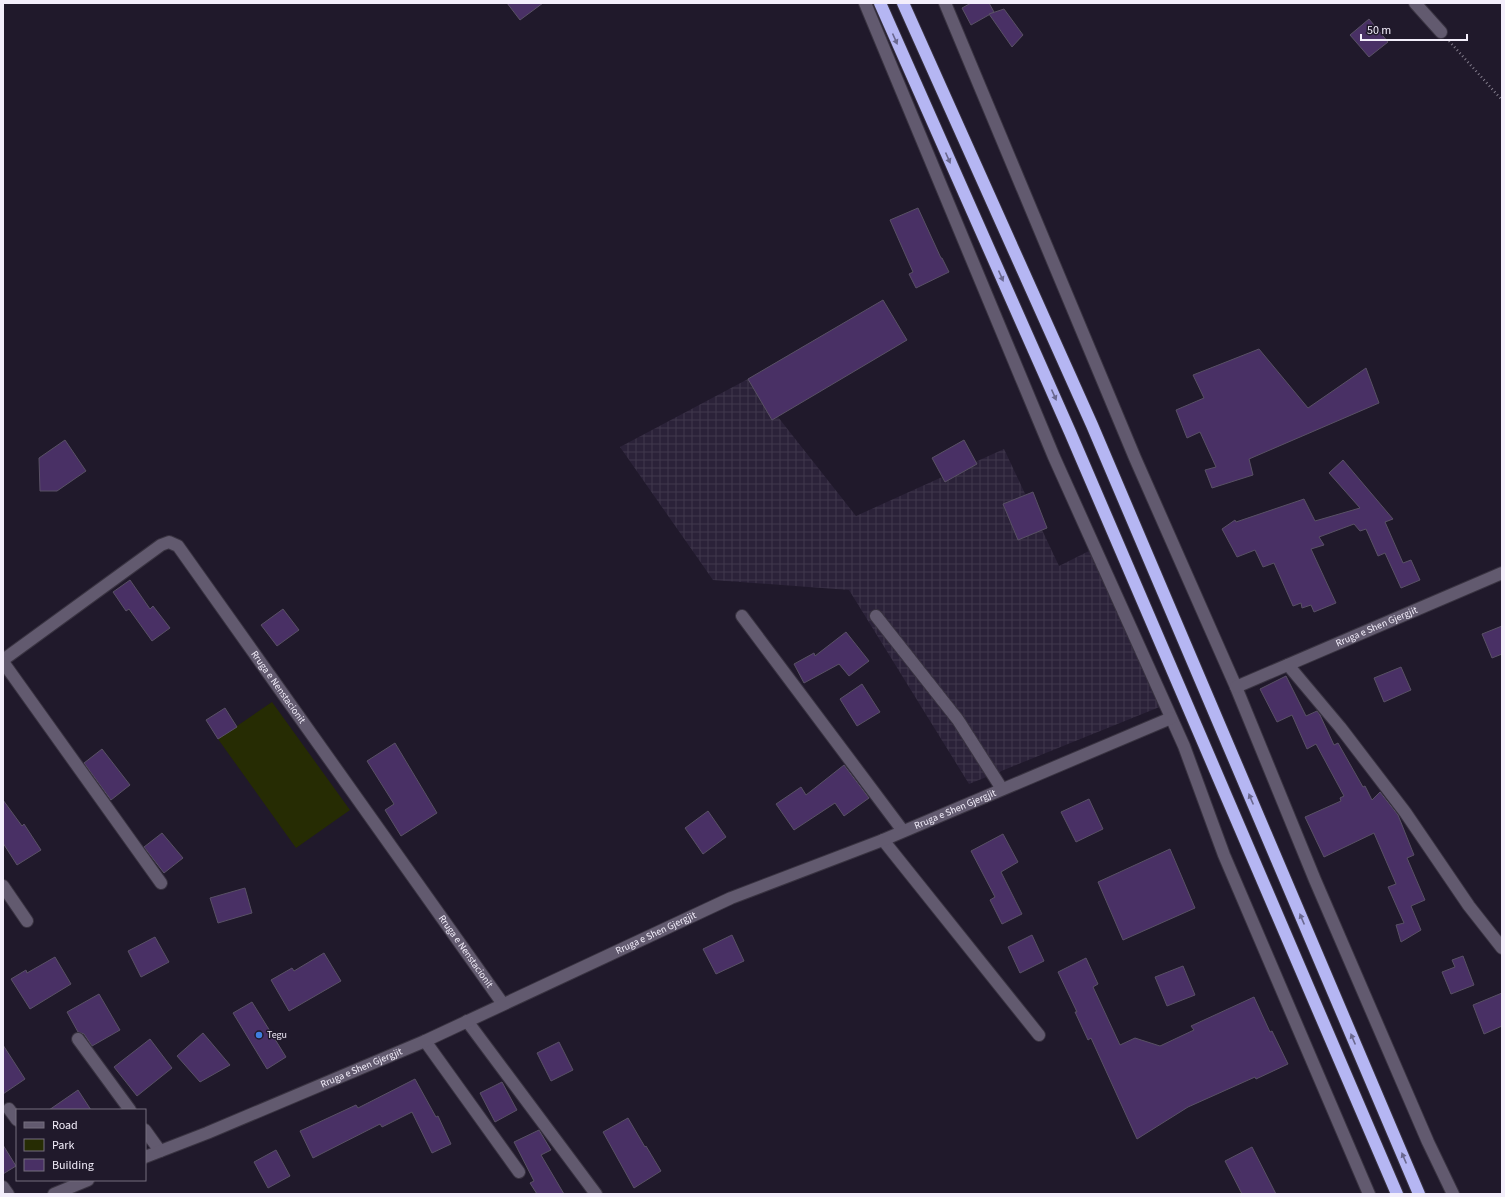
<svg xmlns="http://www.w3.org/2000/svg" width="1505" height="1197" viewBox="0 0 1505 1197" font-family="'Source Sans 3',sans-serif">
<defs>
<pattern id="industrial-grid" width="8" height="8" patternUnits="userSpaceOnUse"><rect width="8" height="8" fill="#2b2239"/><path d="M0 4h8M4 0v8" fill="none" stroke="#40384d"/></pattern>
</defs>
<rect width="100%" height="100%" fill="#20192b"/>
<polygon fill="url(#industrial-grid)" points="748,379 856,516 1004,449 1059,566 1093,549 1162,706 969,784 849,590 713,580 620,447"/>
<polygon fill="#262c03" points="272,702 350,810 296,848 218,739"/>
<g fill="#493065" stroke="#595165">
<polygon points="507,3 543,3 520,20"/>
<polygon points="971,3 989,3 994,12 971,25 962,8"/>
<polygon points="1004,9 1023,35 1012,47 989,14"/>
<polygon points="1369,19 1388,42 1369,57 1350,35"/>
<polygon points="918,208 941,258 942,258 949,272 916,288 909,274 913,272 890,220"/>
<polygon points="883,300 907,340 772,420 748,379"/>
<polygon points="1259,349 1308,408 1366,368 1379,403 1249,459 1253,475 1212,488 1205,470 1216,467 1200,432 1187,438 1176,410 1204,398 1193,375"/>
<polygon points="65,440 86,471 57,491 40,491 39,458"/>
<polygon points="964,440 977,464 945,482 932,458"/>
<polygon points="1343,460 1393,519 1385,522 1403,563 1411,560 1420,580 1401,588 1385,553 1378,556 1366,529 1360,531 1354,524 1319,537 1324,545 1311,549 1336,603 1314,612 1311,605 1302,608 1301,603 1293,606 1274,563 1263,567 1255,550 1237,557 1222,529 1235,520 1236,522 1304,499 1315,521 1360,508 1329,473"/>
<polygon points="1033,492 1047,528 1018,540 1003,504"/>
<polygon points="130,580 150,609 153,606 170,628 152,641 129,609 126,611 113,592"/>
<polygon points="283,609 299,630 277,646 261,625"/>
<polygon points="1502,626 1502,654 1492,658 1482,634"/>
<polygon points="846,632 869,661 849,676 839,664 804,683 794,664 814,653 815,656"/>
<polygon points="1401,667 1411,690 1384,702 1374,678"/>
<polygon points="1286,676 1306,716 1317,711 1320,715 1334,745 1338,743 1363,787 1365,786 1372,800 1380,792 1398,815 1414,855 1407,858 1425,900 1411,906 1421,930 1401,942 1396,925 1404,923 1388,887 1396,884 1374,833 1324,857 1305,817 1341,801 1340,798 1344,796 1316,744 1307,749 1292,715 1277,722 1260,689"/>
<polygon points="862,684 880,712 857,726 840,699"/>
<polygon points="225,708 237,727 218,739 206,720"/>
<polygon points="395,743 437,813 401,836 385,810 394,804 367,761"/>
<polygon points="102,749 130,785 111,800 84,763"/>
<polygon points="844,765 869,798 844,816 835,803 794,830 776,804 801,787 806,795"/>
<polygon points="1089,799 1103,829 1076,842 1061,812"/>
<polygon points="3,800 22,826 24,824 41,850 17,865 3,843"/>
<polygon points="708,811 726,837 703,854 685,828"/>
<polygon points="162,833 183,858 164,873 144,847"/>
<polygon points="1003,834 1018,862 1001,872 1022,914 1002,924 990,900 995,897 971,851"/>
<polygon points="1170,849 1195,908 1123,940 1098,882"/>
<polygon points="245,888 252,913 218,923 210,898"/>
<polygon points="732,935 744,961 716,974 703,949"/>
<polygon points="1032,935 1044,961 1020,973 1008,947"/>
<polygon points="155,937 169,962 141,977 128,951"/>
<polygon points="324,953 341,981 289,1011 271,980 292,968 294,971"/>
<polygon points="1463,956 1474,985 1451,994 1442,972 1455,967 1452,960"/>
<polygon points="55,957 71,984 30,1009 11,979 26,970 27,973"/>
<polygon points="1086,958 1098,984 1093,987 1120,1045 1135,1038 1160,1046 1194,1030 1191,1026 1254,997 1270,1032 1272,1031 1288,1064 1256,1079 1255,1077 1188,1107 1137,1139 1091,1038 1088,1040 1075,1012 1077,1012 1058,972"/>
<polygon points="1183,966 1195,995 1167,1006 1155,977"/>
<polygon points="1502,993 1502,1026 1484,1034 1473,1005"/>
<polygon points="99,994 120,1030 92,1046 84,1034 78,1032 67,1012"/>
<polygon points="252,1002 286,1057 267,1069 233,1013"/>
<polygon points="203,1033 230,1065 200,1082 177,1056"/>
<polygon points="150,1039 172,1068 137,1096 114,1067"/>
<polygon points="559,1042 573,1070 551,1081 537,1053"/>
<polygon points="3,1045 25,1079 3,1094"/>
<polygon points="415,1079 436,1117 438,1116 451,1144 432,1153 412,1112 382,1127 380,1124 313,1158 300,1131 356,1105 358,1108"/>
<polygon points="502,1082 517,1110 495,1122 480,1093"/>
<polygon points="78,1090 91,1110 49,1110"/>
<polygon points="628,1118 645,1147 646,1146 661,1171 634,1188 603,1132"/>
<polygon points="539,1130 551,1150 541,1155 564,1194 537,1194 530,1183 534,1181 514,1142"/>
<polygon points="3,1145 16,1166 3,1174"/>
<polygon points="1252,1147 1276,1194 1242,1194 1225,1161"/>
<polygon points="276,1150 290,1176 268,1188 254,1162"/>
</g>
<g fill="none" stroke-linecap="round" stroke-linejoin="round">
<g stroke="#393341" stroke-width="14">
<g id="minor">
<polyline points="865,3 1054,457 1184,746 1224,855 1369,1194"/>
<polyline points="945,3 1135,458 1236,687 1315,880 1428,1142 1453,1194"/>
<polyline points="1415,3 1441,32"/>
<polyline points="742,616 903,831"/>
<polyline points="876,616 958,720 1002,789"/>
<path id="s1" d="M3,660l158,-115 8,-3 9,4 325,458"/>
<polyline points="3,662 161,883"/>
<polyline points="1288,665 1340,727 1405,812 1469,906 1502,948"/>
<path id="s2" d="M1236,687l266,-114"/>
<polyline points="883,840 1039,1035"/>
<polyline points="3,886 27,921"/>
<polyline points="467,1021 596,1194"/>
<polyline points="78,1039 130,1110"/>
<polyline points="425,1041 519,1172"/>
<polyline points="9,1109 17,1120"/>
<polyline points="145,1130 160,1151"/>
<path id="s3" d="M145,1157l62,-24 218,-92 306,-143 152,-58 288,-122"/>
<polyline points="3,1187 8,1194"/>
<polyline points="54,1194 88,1180"/>
</g>
</g>
<g stroke="#393341" stroke-width="14">
<g id="highway">
<polyline points="880,3 1070,432 1397,1194"/>
<polyline points="903,3 1092,425 1419,1194"/>
</g>
</g>
<polyline stroke="#847e8d" stroke-width="2.5" stroke-dasharray="1 3" stroke-linecap="butt" points="1449,41 1502,100"/>
<use href="#minor" stroke="#625a6f" stroke-width="12"/>
<use href="#highway" stroke="#b5b6f3" stroke-width="12"/>
</g>
<defs><path id="oneway-solid" d="M-6-.8H1V-3.2L6.5 0L1 3.2V.8H-6Z"/></defs>
<g fill="#6a688f">
<use href="#oneway-solid" transform="translate(895 39) rotate(66)"/>
<use href="#oneway-solid" transform="translate(948 158) rotate(66)"/>
<use href="#oneway-solid" transform="translate(1001 276) rotate(66)"/>
<use href="#oneway-solid" transform="translate(1054 395) rotate(66)"/>
<use href="#oneway-solid" transform="translate(1251 799) rotate(-113)"/>
<use href="#oneway-solid" transform="translate(1302 919) rotate(-113)"/>
<use href="#oneway-solid" transform="translate(1353 1039) rotate(-113)"/>
<use href="#oneway-solid" transform="translate(1404 1158) rotate(-113)"/>
</g>
<circle fill="#3f7fe0" stroke="#20192b" stroke-width="1.5" cx="259" cy="1035" r="4"/>
<g text-anchor="middle" dominant-baseline="central" stroke-width="3" stroke-linejoin="round" paint-order="stroke">
<g font-size="10" fill="#f3eefb" stroke="#20192b">
<text stroke="none"><textPath href="#s2" startOffset="153">Rruga e Shen Gjergjit</textPath></text>
<text stroke="none"><textPath href="#s1" startOffset="387">Rruga e Nenstacionit</textPath></text>
<text stroke="none"><textPath href="#s3" startOffset="882">Rruga e Shen Gjergjit</textPath></text>
<text stroke="none"><textPath href="#s3" startOffset="558">Rruga e Shen Gjergjit</textPath></text>
<text stroke="none"><textPath href="#s1" startOffset="711">Rruga e Nenstacionit</textPath></text>
<text stroke="none"><textPath href="#s3" startOffset="234">Rruga e Shen Gjergjit</textPath></text>
</g>
<g font-size="10" fill="#f3eefb" stroke="#20192b" text-anchor="start">
<text x="267" y="1035">Tegu</text>
</g>
</g>
<rect width="1505" height="1197" fill="none" stroke="#f3eefb" stroke-width="8"/>
<rect x="16" y="1109" width="130" height="72" fill="#20192b" stroke="#746e7e"/>
<rect x="24" y="1122" width="20" height="6" fill="#625a6f" stroke="#746e7e"/>
<text x="52" y="1129" font-size="12" fill="#f3eefb">Road</text>
<rect x="24" y="1139" width="20" height="12" fill="#262c03" stroke="#746e7e"/>
<text x="52" y="1149" font-size="12" fill="#f3eefb">Park</text>
<rect x="24" y="1159" width="20" height="12" fill="#493065" stroke="#746e7e"/>
<text x="52" y="1169" font-size="12" fill="#f3eefb">Building</text>
<path d="M1361 34v6h106v-6" fill="none" stroke="#f3eefb" stroke-width="2"/>
<text x="1367" y="34" font-size="12" fill="#f3eefb" stroke="#20192b" stroke-width="3" paint-order="stroke">50 m</text>
</svg>
